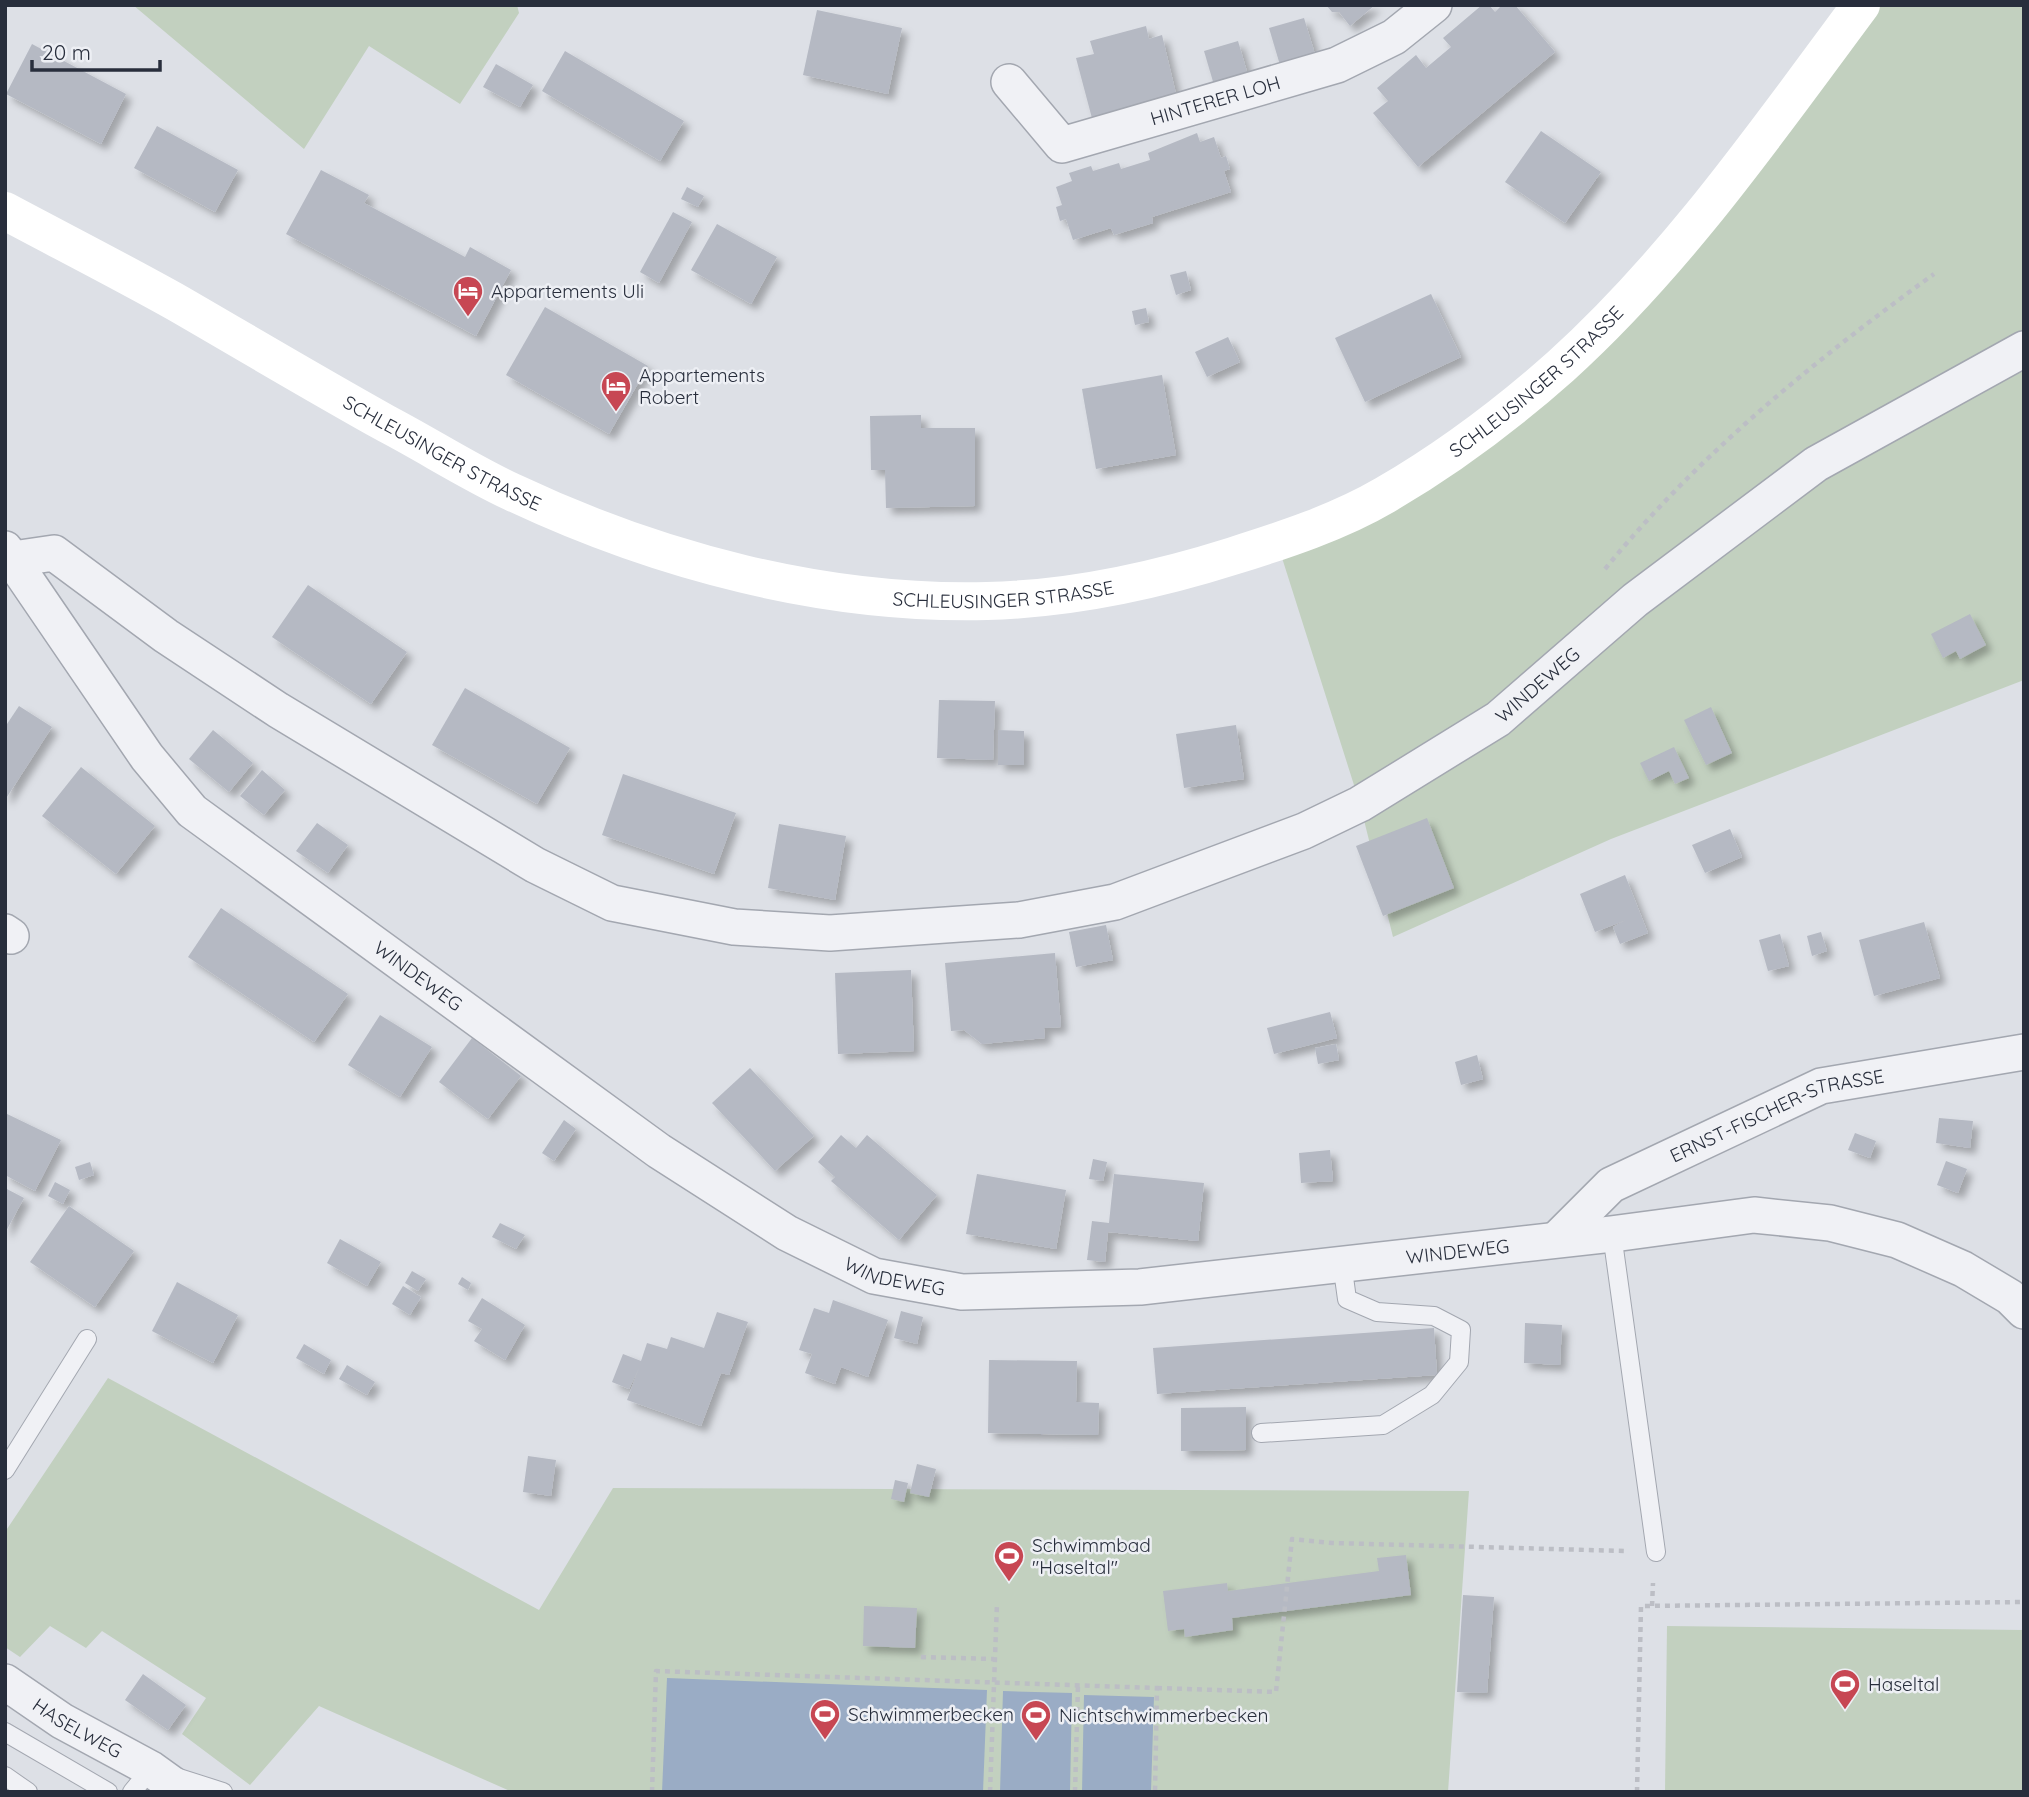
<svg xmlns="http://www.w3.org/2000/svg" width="2029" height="1797" viewBox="0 0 2029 1797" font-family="Quicksand,sans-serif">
<defs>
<filter id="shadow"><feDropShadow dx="6" dy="6" stdDeviation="3.5" flood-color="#0004"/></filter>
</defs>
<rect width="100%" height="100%" fill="#dde0e6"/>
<g fill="#c2d0bf">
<polygon points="133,5 517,5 519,13 460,104 369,46 304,149"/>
<polygon points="1861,5 2024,5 2024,680 1611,839 1393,937 1360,804 1277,542 1563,364"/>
<polygon points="108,1378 539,1610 613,1488 1469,1491 1448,1792 512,1792 319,1706 250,1785 182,1734 206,1698 102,1631 86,1648 50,1626 20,1657 5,1647 5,1532"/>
<polygon points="1667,1626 2024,1630 2024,1792 1665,1792"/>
</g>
<g fill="#9aacc5">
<polygon points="667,1678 987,1690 983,1792 662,1792"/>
<polygon points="1003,1691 1072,1693 1070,1792 1000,1792"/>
<polygon points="1084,1695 1154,1697 1151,1792 1082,1792"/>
</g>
<g fill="#b5b9c3" filter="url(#shadow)">
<polygon points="1326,5 1375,5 1350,26 1339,12 1332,12"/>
<polygon points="1482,5 1489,5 1495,12 1502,5 1515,5 1555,52 1418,167 1373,113 1388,101 1377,88 1416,55 1426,68 1451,47 1443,38"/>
<polygon points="817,10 902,28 888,94 803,75"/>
<polygon points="1304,18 1315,54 1280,65 1269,28"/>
<polygon points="1146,26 1149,39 1162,35 1178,102 1093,122 1076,58 1094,54 1090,41"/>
<polygon points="1238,41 1248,75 1214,85 1204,51"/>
<polygon points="32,44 126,94 101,144 6,94"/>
<polygon points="565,51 684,121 660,161 542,91"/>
<polygon points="496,64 533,85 520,107 483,87"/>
<polygon points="157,126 238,170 215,212 134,168"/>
<polygon points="1541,131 1601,172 1565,223 1505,182"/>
<polygon points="1197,133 1200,142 1214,137 1221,158 1226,156 1230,169 1224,171 1231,192 1152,217 1153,223 1114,235 1111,228 1073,240 1066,219 1060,221 1056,207 1062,205 1056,187 1072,181 1069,173 1091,166 1093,171 1119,163 1121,169 1150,160 1148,153"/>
<polygon points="321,170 369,195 364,203 465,257 470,247 511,270 476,336 286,234"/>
<polygon points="687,187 704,196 698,207 681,199"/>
<polygon points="673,212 692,222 659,283 640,272"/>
<polygon points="717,224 777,257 751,304 691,270"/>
<polygon points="1186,271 1191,290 1176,295 1170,275"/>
<polygon points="1431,294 1461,357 1365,402 1335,338"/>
<polygon points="545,307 648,366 609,434 506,375"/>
<polygon points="1146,308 1149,322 1135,325 1132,311"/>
<polygon points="1228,337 1240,362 1207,377 1195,352"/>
<polygon points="1162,375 1176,455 1096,469 1082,389"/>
<polygon points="921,415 921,428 975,428 975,506 886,508 885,470 871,470 870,416"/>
<polygon points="308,585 407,652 371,704 272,637"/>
<polygon points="1970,614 1986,645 1960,659 1956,651 1943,658 1931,634"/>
<polygon points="465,688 570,748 537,804 432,745"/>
<polygon points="939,700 995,701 993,760 937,758"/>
<polygon points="19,706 52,727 5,800 5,727"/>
<polygon points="1711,707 1732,753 1706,765 1684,720"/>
<polygon points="1236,725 1244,779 1184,788 1176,734"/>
<polygon points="213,730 253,763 229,792 189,759"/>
<polygon points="998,730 1024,731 1024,765 998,765"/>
<polygon points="1674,747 1689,778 1675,784 1669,771 1649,781 1640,763"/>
<polygon points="81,767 155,826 116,874 42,816"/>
<polygon points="262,770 285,790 264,815 240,796"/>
<polygon points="623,774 736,813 714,874 602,835"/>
<polygon points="1427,818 1454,888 1383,916 1356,846"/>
<polygon points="317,823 348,845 328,873 296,851"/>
<polygon points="779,824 846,836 835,900 768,888"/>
<polygon points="1730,829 1742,857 1705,873 1692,845"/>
<polygon points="1625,875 1648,933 1620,944 1613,927 1626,920 1595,932 1580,894"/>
<polygon points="221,908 348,994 314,1042 188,957"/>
<polygon points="1924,922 1940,978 1874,996 1859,940"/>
<polygon points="1106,925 1113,960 1076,967 1069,932"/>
<polygon points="1821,932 1827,951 1812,956 1807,936"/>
<polygon points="1780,934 1789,966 1768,971 1759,940"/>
<polygon points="1055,953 1061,1027 1044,1028 1045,1038 982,1044 964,1030 951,1031 945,963"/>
<polygon points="911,970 914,1051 838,1054 835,973"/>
<polygon points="1330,1012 1337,1038 1274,1054 1267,1028"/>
<polygon points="380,1015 432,1047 400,1097 348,1065"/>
<polygon points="472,1038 521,1076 488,1119 439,1082"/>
<polygon points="1336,1044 1339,1060 1318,1064 1315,1048"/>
<polygon points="1477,1055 1483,1079 1461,1085 1455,1062"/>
<polygon points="750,1068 814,1136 775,1171 712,1103"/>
<polygon points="5,1113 61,1140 35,1191 5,1175"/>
<polygon points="1939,1118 1973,1121 1970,1148 1936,1143"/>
<polygon points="564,1120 576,1129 554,1161 542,1153"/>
<polygon points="1855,1133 1876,1141 1870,1158 1848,1150"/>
<polygon points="841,1135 856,1148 867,1135 937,1195 899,1240 831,1181 835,1177 818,1162"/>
<polygon points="1330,1150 1333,1181 1301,1183 1299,1153"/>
<polygon points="1093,1159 1107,1162 1103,1181 1089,1179"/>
<polygon points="1946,1161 1967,1169 1958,1193 1937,1185"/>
<polygon points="90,1162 94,1175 79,1180 75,1167"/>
<polygon points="977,1174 1066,1190 1056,1249 966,1234"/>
<polygon points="1114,1174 1204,1183 1198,1241 1108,1232 1105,1262 1087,1260 1092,1221 1109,1223"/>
<polygon points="55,1182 70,1190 63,1204 48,1196"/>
<polygon points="5,1188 24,1198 5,1233"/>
<polygon points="69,1206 134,1251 95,1307 30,1262"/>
<polygon points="500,1223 525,1235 516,1249 492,1237"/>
<polygon points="340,1239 381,1262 367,1286 327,1263"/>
<polygon points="412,1271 426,1279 418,1291 405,1283"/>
<polygon points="462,1277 471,1283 468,1290 458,1284"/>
<polygon points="177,1282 238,1315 213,1363 152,1331"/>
<polygon points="403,1286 421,1297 410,1315 392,1304"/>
<polygon points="482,1298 525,1325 505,1360 474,1341 482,1329 468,1321"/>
<polygon points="833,1300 888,1320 868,1377 841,1367 835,1384 805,1373 812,1354 799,1350 814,1308 829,1313"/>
<polygon points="901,1311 923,1317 917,1344 894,1338"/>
<polygon points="717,1312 748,1322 729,1375 721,1373 701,1426 627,1400 639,1368 629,1389 612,1382 623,1354 641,1361 647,1343 667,1349 671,1337 704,1348"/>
<polygon points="1525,1323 1562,1325 1560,1365 1524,1363"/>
<polygon points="1434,1328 1437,1375 1157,1394 1153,1348"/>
<polygon points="304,1344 331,1360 324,1374 296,1358"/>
<polygon points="989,1360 1077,1361 1076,1402 1099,1403 1098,1435 988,1433"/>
<polygon points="347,1365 375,1382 367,1395 339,1379"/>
<polygon points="1246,1407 1246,1450 1181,1451 1181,1408"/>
<polygon points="528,1456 556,1460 551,1496 523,1492"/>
<polygon points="917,1464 936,1469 929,1497 910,1493"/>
<polygon points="895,1480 908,1483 904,1502 891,1499"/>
<polygon points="1406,1555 1411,1595 1232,1618 1233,1630 1185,1637 1184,1629 1168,1631 1163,1591 1227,1583 1228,1591 1379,1571 1377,1558"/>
<polygon points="1463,1595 1494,1597 1487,1693 1457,1692"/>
<polygon points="864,1606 917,1608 915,1648 863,1646"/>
<polygon points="143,1674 186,1705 168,1730 125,1700"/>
</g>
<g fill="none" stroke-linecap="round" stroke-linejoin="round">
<g stroke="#a3a7b0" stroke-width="20">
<g id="lane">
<polyline points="1612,1234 1656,1552"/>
<polyline points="1261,1433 1383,1425 1432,1395 1459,1362 1461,1330 1434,1316 1377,1312 1347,1299 1342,1263"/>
<polyline points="5,1470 87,1339"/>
<polyline points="5,1732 108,1792"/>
<polyline points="5,1776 28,1792"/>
<polyline points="132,1792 151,1769 223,1792"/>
</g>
</g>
<g stroke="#a3a7b0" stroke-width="38">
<g id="street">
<path id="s1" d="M1009,82l53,63 275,-80 57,-28 40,-32"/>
<path id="s2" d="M5,549l142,208 45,54 467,340 128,82 87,43 88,16 178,-5 472,-53 142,-19 76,8 67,17 66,29 47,28 14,14"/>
<path id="s3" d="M13,559l41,-6 112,83 112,74 257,155 77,38 122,24 96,6 189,-13 96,-18 189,-71 56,-27 138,-85 137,-119 181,-136 208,-115"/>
<polyline points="5,932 11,936"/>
<path id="s4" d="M1558,1238l53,-53 210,-99 203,-34"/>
<path id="s5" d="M5,1682l57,39 89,48 32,23"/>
</g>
</g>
<g stroke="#bcbec5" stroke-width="4.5" stroke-dasharray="5 5" stroke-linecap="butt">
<path d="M1605,569c93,-114 210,-209 329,-295"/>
<polyline points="1652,1606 1653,1583"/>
<polyline points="921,1657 994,1659"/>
<polyline points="1157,1688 1276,1692 1292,1539 1332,1543 1625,1551"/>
<polyline points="652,1792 656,1671 1157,1688 1155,1792"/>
<polyline points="990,1792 997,1603"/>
<polyline points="1075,1792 1078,1685"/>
<polyline points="1637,1792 1641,1606 2024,1602"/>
</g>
<use href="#lane" stroke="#f0f1f5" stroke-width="18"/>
<use href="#street" stroke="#f0f1f5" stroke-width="35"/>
<path stroke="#fff" stroke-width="38" id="s6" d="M5,211c58,31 117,61 174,93 69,40 138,81 208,120 42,22 82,48 125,68 146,69 312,113 475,109 83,-2 167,-20 246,-45 51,-16 106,-34 152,-61 62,-36 122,-81 176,-129 116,-105 207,-236 300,-361"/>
</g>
<defs>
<g id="hotel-pin" transform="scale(1.575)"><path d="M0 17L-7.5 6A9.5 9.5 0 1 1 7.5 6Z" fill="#c74753" stroke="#edeff4"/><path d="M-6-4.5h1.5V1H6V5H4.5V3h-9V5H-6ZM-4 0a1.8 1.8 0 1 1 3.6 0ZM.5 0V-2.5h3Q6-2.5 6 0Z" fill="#fff"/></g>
<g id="stadium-pin" transform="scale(1.575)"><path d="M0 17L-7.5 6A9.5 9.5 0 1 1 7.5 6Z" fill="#c74753" stroke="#edeff4"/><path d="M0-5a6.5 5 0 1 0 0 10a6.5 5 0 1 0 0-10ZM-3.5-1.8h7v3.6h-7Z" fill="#fff"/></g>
</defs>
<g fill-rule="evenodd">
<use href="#hotel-pin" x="468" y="291"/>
<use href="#hotel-pin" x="616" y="386"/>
<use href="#stadium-pin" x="1009" y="1556"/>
<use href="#stadium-pin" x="1845" y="1684"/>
<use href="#stadium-pin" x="825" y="1714"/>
<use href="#stadium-pin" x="1036" y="1715"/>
</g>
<g text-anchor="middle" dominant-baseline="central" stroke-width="5" stroke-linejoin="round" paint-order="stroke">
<g font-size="19" fill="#282e3c" stroke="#edeff4">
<text stroke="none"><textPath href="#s1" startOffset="242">HINTERER LOH</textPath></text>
<text stroke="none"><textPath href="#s6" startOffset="1676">SCHLEUSINGER STRASSE</textPath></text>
<text stroke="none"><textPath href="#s6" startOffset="500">SCHLEUSINGER STRASSE</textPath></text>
<text stroke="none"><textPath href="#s6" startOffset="1088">SCHLEUSINGER STRASSE</textPath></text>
<text stroke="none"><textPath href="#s3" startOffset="1687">WINDEWEG</textPath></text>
<text stroke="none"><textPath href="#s2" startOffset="602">WINDEWEG</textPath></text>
<text stroke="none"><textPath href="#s4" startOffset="256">ERNST-FISCHER-STRASSE</textPath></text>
<text stroke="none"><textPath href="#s2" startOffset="1736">WINDEWEG</textPath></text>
<text stroke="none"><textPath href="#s2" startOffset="1169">WINDEWEG</textPath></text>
<text stroke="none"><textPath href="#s5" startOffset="86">HASELWEG</textPath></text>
</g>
<g font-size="19" fill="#282e3c" stroke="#edeff4" text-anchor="start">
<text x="491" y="291">Appartements Uli</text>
<text x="639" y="375">Appartements<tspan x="639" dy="22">Robert</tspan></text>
<text x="1032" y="1545">Schwimmbad<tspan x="1032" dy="22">"Haseltal"</tspan></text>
<text x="1868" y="1684">Haseltal</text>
<text x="848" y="1714">Schwimmerbecken</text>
<text x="1059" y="1715">Nichtschwimmerbecken</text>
</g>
</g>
<rect width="2029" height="1797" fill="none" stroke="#282e3c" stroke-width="14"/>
<path d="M32 60v10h128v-10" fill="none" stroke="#282e3c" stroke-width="3.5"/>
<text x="42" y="60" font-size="21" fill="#282e3c" stroke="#edeff4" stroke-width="5" paint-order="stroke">20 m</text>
</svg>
